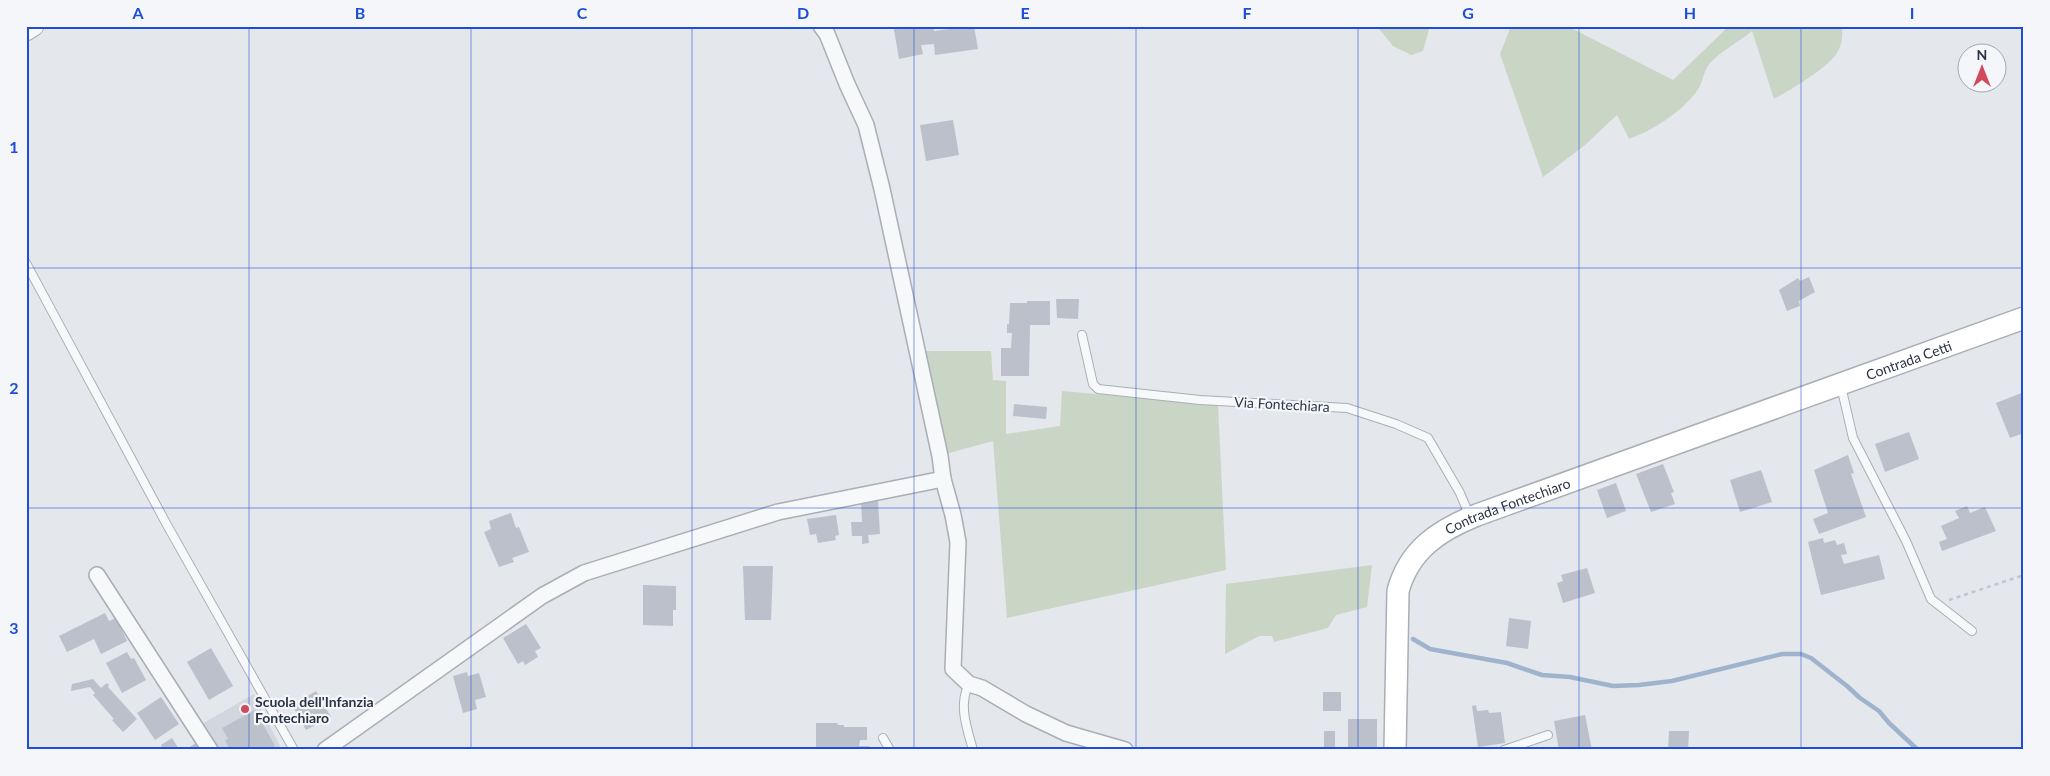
<svg xmlns="http://www.w3.org/2000/svg" width="2050" height="776" viewBox="0 0 2050 776" font-family="Lato,sans-serif">
<rect width="100%" height="100%" fill="#e4e7ec"/>
<polygon fill="#d2d6de" points="254,694 282,750 216,750 200,725"/>
<g fill="#c9d6c5">
<polygon points="1377,26 1430,26 1423,51 1411,55 1393,46"/>
<path d="M1511,26h56l106,54 56,-54h113c1,8 0,20 -5,27 -9,15 -47,37 -63,46l-22,-68c-13,11 -31,20 -42,32 -7,8 -7,20 -13,28 -17,22 -42,38 -68,48l-12,-24 -32,30 -42,32 -43,-123z"/>
<polygon points="921,351 991,351 993,380 1006,381 1006,434 1060,426 1062,391 1218,405 1226,570 1007,618 993,441 942,455"/>
<polygon points="1372,565 1367,607 1336,615 1328,628 1274,642 1272,636 1259,636 1225,654 1226,584"/>
</g>
<g fill="none" stroke-linecap="round" stroke-linejoin="round">
<polyline stroke="#9fb4cc" stroke-width="4.5" points="1413,639 1430,649 1507,663 1542,675 1570,677 1613,686 1639,685 1672,681 1782,654 1801,654 1811,658 1847,686 1860,698 1879,711 1889,723 1918,750"/>
</g>
<g fill="#bbc0ca">
<polygon points="897,26 914,26 914,28 933,26 934,31 974,26 978,49 935,55 934,44 921,45 923,54 899,59 894,30"/>
<polygon points="953,120 959,155 926,161 920,125"/>
<polygon points="1809,277 1815,292 1799,301 1800,306 1787,311 1779,290 1798,278 1800,281"/>
<polygon points="1056,299 1079,299 1078,319 1057,318"/>
<polygon points="1027,301 1050,301 1050,325 1030,325 1029,376 1001,376 1001,348 1011,348 1012,333 1007,333 1007,324 1009,324 1010,303 1027,303"/>
<polygon points="2024,392 2024,433 2010,438 1996,403"/>
<polygon points="1014,404 1047,407 1046,419 1013,416"/>
<polygon points="1909,432 1919,459 1885,472 1875,444"/>
<polygon points="1848,455 1854,473 1851,474 1866,517 1819,534 1813,519 1828,513 1814,470"/>
<polygon points="1663,464 1674,492 1671,493 1675,504 1651,512 1636,474"/>
<polygon points="1761,470 1772,502 1740,512 1730,480"/>
<polygon points="1616,483 1626,511 1607,518 1597,490"/>
<polygon points="878,501 880,534 868,535 869,543 862,544 862,536 852,536 851,522 862,522 861,502"/>
<polygon points="1967,506 1970,513 1985,507 1996,531 1942,551 1939,542 1947,539 1941,526 1959,518 1955,511"/>
<polygon points="511,513 516,528 519,527 529,552 512,558 514,562 499,567 484,532 491,529 489,521"/>
<polygon points="836,515 839,535 835,536 836,540 818,543 816,534 810,535 807,519"/>
<polygon points="1823,538 1824,543 1835,540 1837,545 1844,543 1847,554 1841,555 1844,564 1879,555 1885,579 1821,595 1808,542"/>
<polygon points="743,566 773,566 771,620 745,620"/>
<polygon points="1587,568 1595,593 1563,603 1557,583 1563,581 1561,575"/>
<polygon points="643,585 676,586 676,610 673,610 673,626 643,625"/>
<polygon points="105,613 109,621 116,618 127,641 101,654 94,639 67,652 59,636"/>
<polygon points="1509,618 1531,621 1528,649 1506,646"/>
<polygon points="526,624 541,648 535,651 538,657 525,665 523,661 518,664 503,638"/>
<polygon points="211,648 233,686 209,700 187,662"/>
<polygon points="127,652 131,659 134,658 146,680 122,693 106,663"/>
<polygon points="467,672 468,676 479,673 486,697 475,700 477,709 463,713 453,676"/>
<polygon points="93,679 101,688 107,683 109,685 108,687 137,719 123,732 112,720 114,719 93,695 95,693 90,687 71,691 72,684"/>
<polygon points="316,691 331,717 306,730 292,705"/>
<rect x="1323" y="692" width="18" height="19"/>
<polygon points="161,697 179,724 155,740 137,713"/>
<polygon points="1476,705 1477,711 1488,710 1489,713 1501,712 1505,743 1478,747 1472,706"/>
<polygon points="255,710 275,746 268,750 230,750 225,740 228,739 222,728"/>
<polygon points="1585,715 1592,750 1559,750 1554,721"/>
<rect x="1348" y="719" width="29" height="28"/>
<polygon points="816,723 838,723 837,725 844,725 844,727 867,727 867,740 860,740 859,746 869,746 869,750 816,750"/>
<rect x="1324" y="731" width="11" height="19"/>
<polygon points="1669,731 1689,731 1688,750 1668,750"/>
<polygon points="172,738 179,749 163,750 161,745"/>
<polygon points="196,743 201,750 185,750"/>
</g>
<g fill="none" stroke-linecap="round" stroke-linejoin="round">
<g stroke="#a9aeb7" stroke-width="10">
<g id="service">
<polyline points="26,263 167,525 294,750"/>
<polyline points="1082,335 1093,384 1098,389 1200,400 1347,408 1396,424 1428,438 1460,493 1470,517"/>
<polyline points="1841,386 1853,438 1906,541 1931,599 1972,631"/>
<path d="M969,684c-11,21 -2,44 4,66"/>
<polyline points="883,738 890,750"/>
<polyline points="1504,750 1548,735"/>
</g>
</g>
<g stroke="#a9aeb7" stroke-width="18">
<g id="minor">
<polyline points="821,26 827,34 847,84 866,125 882,189 940,456 943,479 953,515 958,542 953,669 969,684 982,688 1026,714 1066,733 1125,750"/>
<polyline points="97,575 210,750"/>
<polyline points="325,750 542,596 584,573 778,512 943,479"/>
</g>
</g>
<g stroke="#a9aeb7" stroke-width="21">
<polyline id="tertiary" points="26,31 34,26"/>
</g>
<g stroke="#a9aeb7" stroke-width="24">
<g id="secondary">
<path id="s1" d="M1395,750l3,-159c11,-41 41,-61 79,-76l547,-197"/>
</g>
</g>
<polyline stroke="#c2c5cb" stroke-width="2.5" stroke-dasharray="4 4" stroke-linecap="butt" points="1949,600 2024,575"/>
<use href="#service" stroke="#f7f8fa" stroke-width="8"/>
<use href="#minor" stroke="#f7f8fa" stroke-width="15"/>
<use href="#tertiary" stroke="#f7f8fa" stroke-width="19"/>
<use href="#secondary" stroke="#fff" stroke-width="21"/>
</g>
<path fill="none" stroke="#1d4ed8" stroke-width="1" stroke-opacity="0.55" d="M249,26v724M471,26v724M692,26v724M914,26v724M1136,26v724M1358,26v724M1579,26v724M1801,26v724M26,268h1998M26,508h1998"/>
<circle fill="#d1495b" stroke="#f4f6f9" stroke-width="2" cx="245" cy="709" r="5"/>
<g text-anchor="middle" dominant-baseline="central" stroke-width="4.5" stroke-linejoin="round" paint-order="stroke">
<g font-size="14" fill="#2b3445" stroke="#f4f6f9">
<text stroke="none"><textPath href="#s1" startOffset="732">Contrada Cetti</textPath></text>
<text transform="translate(1282 404) rotate(3)">Via Fontechiara</text>
<text stroke="none"><textPath href="#s1" startOffset="305">Contrada Fontechiaro</textPath></text>
</g>
<g font-size="14" font-weight="bold" fill="#2b3445" stroke="#f4f6f9" text-anchor="start">
<text x="255" y="701">Scuola dell'Infanzia<tspan x="255" dy="16">Fontechiaro</tspan></text>
</g>
</g>
<rect width="2050" height="776" fill="none" stroke="#f4f6f9" stroke-width="55"/>
<g transform="translate(1982 68)"><circle r="24" fill="#f4f6f9" stroke="#a4a8b1"/>
<path d="M0-4L9 19L0 12L-9 19Z" fill="#d1495b"/>
<text y="-8" font-size="14" font-weight="bold" text-anchor="middle" fill="#2b3445">N</text>
</g>
<rect x="28" y="28" width="1994" height="720" fill="none" stroke="#1d4ed8" stroke-width="2"/>
<g font-size="16" text-anchor="middle" font-weight="bold" fill="#1d4ed8">
<text x="138" y="19">A</text>
<text x="360" y="19">B</text>
<text x="582" y="19">C</text>
<text x="803" y="19">D</text>
<text x="1025" y="19">E</text>
<text x="1247" y="19">F</text>
<text x="1468" y="19">G</text>
<text x="1690" y="19">H</text>
<text x="1912" y="19">I</text>
<text x="14" y="153">1</text>
<text x="14" y="394">2</text>
<text x="14" y="634">3</text>
</g>
</svg>
